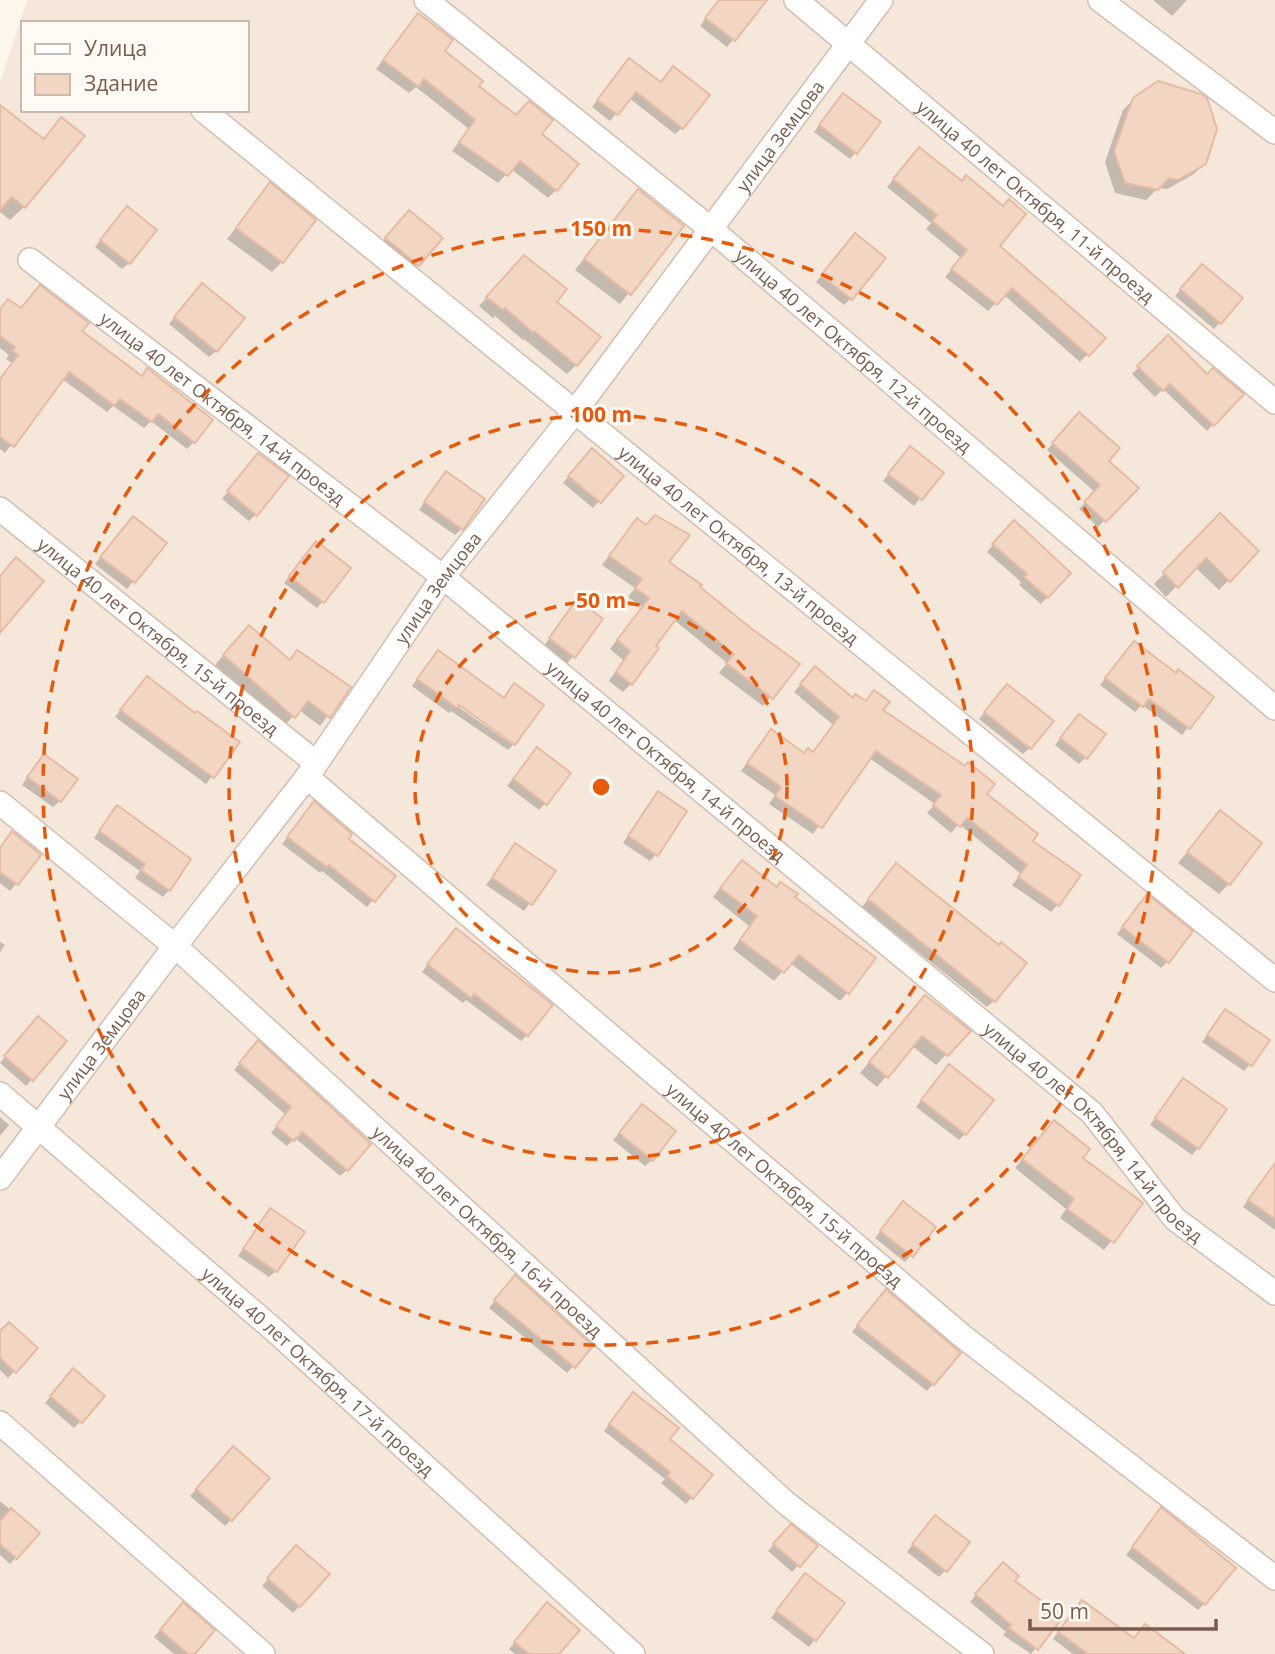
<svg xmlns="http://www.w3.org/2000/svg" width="1275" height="1654" viewBox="0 0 1275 1654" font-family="'Open Sans',sans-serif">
<rect width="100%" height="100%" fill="#fdf6ec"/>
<path fill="#f5e8da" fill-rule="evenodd" d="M27,0h1248v1654h-1275v-1571zM23,23h224v87h-224z"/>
<g fill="#0003">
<polygon points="719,0 764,1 727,47 700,26"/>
<polygon points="1153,0 1187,0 1172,16"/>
<polygon points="411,23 443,51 476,86 539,134 556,190 548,198 511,169 498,183 452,151 469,129 416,87 409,93 376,69"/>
<polygon points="623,67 682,128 675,134 629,98 610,121 592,107"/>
<polygon points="1134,99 1205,163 1194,174 1167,189 1158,188 1146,200 1115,193 1105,162 1123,110"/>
<polygon points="836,102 856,152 850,159 814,132"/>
<polygon points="0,108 42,140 61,119 24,207 10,220 0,212"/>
<polygon points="912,157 961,183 997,246 1103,338 1080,362 1004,295 988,311 945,277 961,258 926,229 931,223 887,187"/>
<polygon points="270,185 282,262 272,272 227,239"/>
<polygon points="638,191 682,226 620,304 575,270"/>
<polygon points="121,215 129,263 122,269 95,247"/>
<polygon points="402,218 440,238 411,272 380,245"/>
<polygon points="849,242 851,298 844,305 816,282"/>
<polygon points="515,266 555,302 576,365 567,374 524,339 523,340 495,316 493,318 479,306"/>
<polygon points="1196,272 1220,322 1214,329 1175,296"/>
<polygon points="195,291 216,351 209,357 169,324"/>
<polygon points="0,309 20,310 80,332 140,377 147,370 194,442 187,449 151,421 144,428 113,406 107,412 62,379 5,453 0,449 0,379 12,363 6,359 9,355 0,348"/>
<polygon points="1168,338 1207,376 1241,394 1207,431 1163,389 1155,397 1132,374"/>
<polygon points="1073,420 1107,461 1136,488 1098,527 1079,509 1095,492 1047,450"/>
<polygon points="904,455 941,473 914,506 883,481"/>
<polygon points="585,457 621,476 593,508 563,483"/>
<polygon points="252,462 256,514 249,521 222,499"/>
<polygon points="440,480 462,529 455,535 419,510"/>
<polygon points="1220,516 1257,551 1219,590 1195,567 1166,597 1154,584"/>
<polygon points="637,520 666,562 797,664 763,706 719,673 727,663 674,620 631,684 623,692 609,681 623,660 610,649 642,607 628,597 635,588 602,565"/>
<polygon points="126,525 164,543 127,589 95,564"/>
<polygon points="1007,529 1047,597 1041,604 1019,585 1021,582 987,552"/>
<polygon points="310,550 323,601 317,608 284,583"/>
<polygon points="571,608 600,619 567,664 544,646"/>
<polygon points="240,636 289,661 297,652 349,688 320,726 299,710 285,725 215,665"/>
<polygon points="1128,649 1212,697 1182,735 1142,705 1135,712 1100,685"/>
<polygon points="432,658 503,699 508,692 542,705 453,699 451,702 513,745 508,750 451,711 449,713 412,686"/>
<polygon points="808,676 852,700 865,702 874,692 880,710 1030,841 1058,904 1051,912 1012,885 1021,874 959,824 951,833 927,813 935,804 869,758 813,834 769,804 775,795 741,771 764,739 804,755 812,753 833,725 794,692"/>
<polygon points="141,684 237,743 206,784 115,717"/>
<polygon points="1001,693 1030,748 1023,754 979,719"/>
<polygon points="1073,722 1085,758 1079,764 1055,745"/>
<polygon points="537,749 546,803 539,810 507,786"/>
<polygon points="37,763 60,801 53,807 22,785"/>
<polygon points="658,794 656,854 650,861 623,843"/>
<polygon points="308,810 393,876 367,907 322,871 320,873 282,844"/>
<polygon points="1220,813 1229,884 1219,894 1178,863"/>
<polygon points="111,814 169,890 163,897 135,878 140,871 94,838"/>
<polygon points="6,840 39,855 10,891 0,883 0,848"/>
<polygon points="516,845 553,871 524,911 486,885"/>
<polygon points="734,870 793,898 848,992 840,1001 790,963 774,981 733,949 749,926 713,897"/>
<polygon points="890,872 994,1001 987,1007 862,907"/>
<polygon points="1141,903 1168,961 1161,968 1117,934"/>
<polygon points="449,936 527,1035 521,1041 466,1000 463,1003 422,972"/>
<polygon points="0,942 5,945 0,952"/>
<polygon points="915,1007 968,1031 936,1065 912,1046 877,1087 860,1073"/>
<polygon points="1225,1011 1250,1064 1244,1071 1202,1042"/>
<polygon points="32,1025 32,1079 26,1086 0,1063"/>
<polygon points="251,1049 347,1170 340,1176 295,1138 287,1146 271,1133 286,1115 234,1070"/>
<polygon points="943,1073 965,1134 959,1140 916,1107"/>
<polygon points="1177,1087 1198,1148 1192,1155 1150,1125"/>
<polygon points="636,1113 652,1160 645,1166 613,1140"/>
<polygon points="0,1117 9,1125 0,1136"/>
<polygon points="1045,1131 1141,1203 1104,1250 1060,1218 1066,1209 1015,1168"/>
<polygon points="1275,1163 1275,1230 1243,1207"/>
<polygon points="897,1210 911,1255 905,1262 875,1238"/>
<polygon points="270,1211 276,1271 269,1277 238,1256"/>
<polygon points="509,1284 591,1346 567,1373 489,1308"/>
<polygon points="879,1298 933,1384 927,1391 852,1332"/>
<polygon points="0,1333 36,1349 8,1378 0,1370"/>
<polygon points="67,1377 80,1422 74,1428 45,1403"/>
<polygon points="627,1401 692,1497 686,1504 661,1483 665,1479 604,1431"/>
<polygon points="227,1455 231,1520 225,1526 190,1496"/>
<polygon points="0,1501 38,1533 10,1564 0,1555"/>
<polygon points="1161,1510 1204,1604 1198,1610 1126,1555"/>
<polygon points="928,1524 946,1570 939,1577 907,1552"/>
<polygon points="784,1533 816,1546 792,1572 768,1551"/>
<polygon points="290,1554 327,1575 293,1613 262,1586"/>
<polygon points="996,1571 1060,1617 1031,1654 1003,1635 1006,1632 970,1602"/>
<polygon points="799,1582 842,1604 809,1647 771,1618"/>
<polygon points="1076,1608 1133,1640 1182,1654 1073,1654 1053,1639"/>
<polygon points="177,1611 192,1654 174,1654 154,1637"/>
<polygon points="541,1611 557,1654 515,1654 509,1649"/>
</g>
<g fill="#f3d5c3" stroke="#e6bba3" stroke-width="2">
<polygon points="719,0 767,0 735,41 705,18"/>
<polygon points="418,13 453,40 445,51 483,81 479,86 516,115 529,101 553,120 542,134 579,164 557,191 520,161 508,176 459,142 475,120 424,79 419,87 383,60"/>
<polygon points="629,58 661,82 673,66 710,95 683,129 636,92 618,115 597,100"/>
<polygon points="1158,81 1201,94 1207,98 1217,129 1206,164 1178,180 1169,178 1158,190 1125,183 1114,151 1133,98"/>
<polygon points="843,93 881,122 857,154 819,125"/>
<polygon points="0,105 44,139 61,117 85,136 25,208 12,197 0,210"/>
<polygon points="919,147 962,181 966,175 1003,206 1009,199 1026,214 1000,246 1106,338 1089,356 1012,288 997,305 951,269 967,250 932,221 937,215 893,179"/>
<polygon points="270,182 316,220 283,263 236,228"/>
<polygon points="638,189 684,226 631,295 584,259"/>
<polygon points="127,206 157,230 130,264 100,240"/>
<polygon points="409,210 443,238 419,266 385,238"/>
<polygon points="855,233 886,258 852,300 821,275"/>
<polygon points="524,255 567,289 557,302 601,337 577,366 534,331 533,333 505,308 503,310 486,297"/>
<polygon points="1202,264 1243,298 1221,324 1180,289"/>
<polygon points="202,283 245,318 217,352 174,317"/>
<polygon points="40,285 89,323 82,331 142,376 147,368 213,420 195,443 158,414 152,422 120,399 115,406 69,372 14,447 0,437 0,379 18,355 12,351 15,347 0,336 0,309 8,299 21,308"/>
<polygon points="1168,335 1207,374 1213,368 1244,394 1214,426 1170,384 1163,391 1137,366"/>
<polygon points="1079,412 1120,448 1109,461 1139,488 1106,522 1084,502 1100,485 1052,443"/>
<polygon points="910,446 944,473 922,500 888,474"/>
<polygon points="592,448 624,476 601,503 568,476"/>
<polygon points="258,453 289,476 257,516 227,491"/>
<polygon points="446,471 485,499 463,530 424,502"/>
<polygon points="1220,513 1259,551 1230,582 1206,558 1178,588 1163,572"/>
<polygon points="655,515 690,535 669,562 702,585 700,587 752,629 800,664 773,699 726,663 734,654 682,611 656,646 659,648 632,685 616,672 630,651 617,640 649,598 635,588 642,579 609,556 637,518 646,525"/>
<polygon points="133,516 167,543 135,583 100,557"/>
<polygon points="1014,520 1071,573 1048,598 1024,577 1027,574 992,544"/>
<polygon points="316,541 351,568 324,603 289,576"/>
<polygon points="16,557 44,581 0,633 0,576"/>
<polygon points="577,599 603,619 575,658 549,638"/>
<polygon points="249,625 290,660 297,650 351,687 330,718 308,701 295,718 223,655"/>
<polygon points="1134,641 1176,673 1178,669 1214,697 1190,729 1149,699 1143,707 1105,678"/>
<polygon points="438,650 504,698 514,683 544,705 515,745 459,705 457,708 417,679"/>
<polygon points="815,666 853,698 855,694 866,701 874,690 890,702 883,710 965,766 968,762 995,784 987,794 1038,834 1033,841 1081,875 1059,906 1018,877 1027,865 967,818 960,827 933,805 941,795 876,751 822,828 775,796 781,787 747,763 771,729 804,753 808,748 813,752 839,717 800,684"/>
<polygon points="147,676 195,713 197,711 240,742 214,778 120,710"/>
<polygon points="1007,684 1054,721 1031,749 984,712"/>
<polygon points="1079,714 1106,734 1087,759 1060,738"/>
<polygon points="537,747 571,773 547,805 513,779"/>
<polygon points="44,754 78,779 61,802 27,777"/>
<polygon points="658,791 687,811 658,856 628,836"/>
<polygon points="314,801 352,834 349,839 396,876 375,902 329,865 327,867 287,837"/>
<polygon points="117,805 191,859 170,891 141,870 145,864 99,831"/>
<polygon points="1220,810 1262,843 1230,885 1187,852"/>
<polygon points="12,831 41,855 18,885 0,872 0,848"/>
<polygon points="515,843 556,871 532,905 492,878"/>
<polygon points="742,860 777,887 780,882 798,894 795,897 876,958 849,994 799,955 784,973 740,940 757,916 720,888"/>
<polygon points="896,863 999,945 1001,942 1027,963 995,1002 868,899"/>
<polygon points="1147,894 1193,931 1169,963 1122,927"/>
<polygon points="456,928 553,1005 528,1036 474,994 471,998 427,964"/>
<polygon points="925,995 971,1031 948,1056 922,1036 888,1078 869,1062"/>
<polygon points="1225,1009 1270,1040 1252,1066 1207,1035"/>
<polygon points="38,1016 67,1041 33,1081 4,1056"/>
<polygon points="258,1040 371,1144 348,1171 302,1132 294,1141 276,1126 291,1107 239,1063"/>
<polygon points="949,1064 994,1100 966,1135 921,1100"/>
<polygon points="1183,1078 1227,1109 1199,1149 1155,1118"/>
<polygon points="642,1104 676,1131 653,1161 619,1133"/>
<polygon points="1054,1120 1090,1149 1083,1158 1143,1203 1114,1243 1067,1209 1074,1199 1022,1159"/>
<polygon points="1275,1163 1275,1219 1248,1200"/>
<polygon points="903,1201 936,1227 913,1257 880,1231"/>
<polygon points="270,1208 305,1232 277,1272 243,1249"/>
<polygon points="515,1275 593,1346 575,1368 494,1300"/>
<polygon points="886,1289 961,1353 934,1385 857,1325"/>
<polygon points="9,1322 38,1348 16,1373 0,1358 0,1331"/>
<polygon points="73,1368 105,1396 82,1423 50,1396"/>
<polygon points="633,1392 679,1428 670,1439 713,1475 693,1499 667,1476 670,1472 609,1424"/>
<polygon points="233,1446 270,1478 232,1521 196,1489"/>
<polygon points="1161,1507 1236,1568 1205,1605 1132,1547"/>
<polygon points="11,1508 40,1533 17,1559 0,1544 0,1521"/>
<polygon points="935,1515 970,1542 947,1572 912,1544"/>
<polygon points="791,1524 818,1546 800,1567 773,1544"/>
<polygon points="296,1545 330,1574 300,1607 267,1578"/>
<polygon points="1003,1562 1019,1576 1015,1581 1063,1617 1038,1650 1009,1628 1011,1625 975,1594"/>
<polygon points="805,1573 845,1603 816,1641 776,1611"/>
<polygon points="1082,1600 1134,1638 1145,1624 1185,1654 1088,1654 1058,1632"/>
<polygon points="183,1602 215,1630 195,1654 188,1654 160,1630"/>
<polygon points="547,1602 580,1630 559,1654 529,1654 514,1642"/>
</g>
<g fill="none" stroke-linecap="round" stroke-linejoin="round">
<g stroke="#d1beb0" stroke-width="26">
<g id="street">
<path id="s1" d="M426,0l286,230 563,478"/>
<path id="s2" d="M796,0l479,402"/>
<polyline points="1100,0 1275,132"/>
<path id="s3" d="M203,110l1072,870"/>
<path id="s4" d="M30,260l413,317 649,536 83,106 100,74"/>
<path id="s5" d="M0,509l316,254"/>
<path id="s6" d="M307,777l654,558 314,243"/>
<path id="s7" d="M0,803l175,143 611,557 196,151"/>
<path id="s8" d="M0,1094l274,236 359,324"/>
<path id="s9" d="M0,1178l175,-232 132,-169 136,-200 131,-164 307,-413"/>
<polyline points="0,1423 263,1654"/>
</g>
</g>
<use href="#street" stroke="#fff" stroke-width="23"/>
</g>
<g fill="none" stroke="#e8590c" stroke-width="3.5" stroke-dasharray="12 9">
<circle cx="601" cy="787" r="186"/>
<circle cx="601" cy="787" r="372"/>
<circle cx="601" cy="787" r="558"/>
</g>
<g text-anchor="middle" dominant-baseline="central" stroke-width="6" stroke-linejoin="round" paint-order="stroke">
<g font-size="18" fill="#7a5c4d" stroke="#fffaf3">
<text stroke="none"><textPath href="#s9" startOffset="1302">улица Земцова</textPath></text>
<text stroke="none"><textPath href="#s2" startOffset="313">улица 40 лет Октября, 11-й проезд</textPath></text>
<text stroke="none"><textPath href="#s1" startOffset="553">улица 40 лет Октября, 12-й проезд</textPath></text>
<text stroke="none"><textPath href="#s4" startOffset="243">улица 40 лет Октября, 14-й проезд</textPath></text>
<text stroke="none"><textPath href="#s3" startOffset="690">улица 40 лет Октября, 13-й проезд</textPath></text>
<text stroke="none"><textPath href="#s9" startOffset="735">улица Земцова</textPath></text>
<text stroke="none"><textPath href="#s5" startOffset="203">улица 40 лет Октября, 15-й проезд</textPath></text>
<text stroke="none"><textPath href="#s4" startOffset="810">улица 40 лет Октября, 14-й проезд</textPath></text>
<text stroke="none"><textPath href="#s9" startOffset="168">улица Земцова</textPath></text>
<text stroke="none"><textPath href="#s4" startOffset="1377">улица 40 лет Октября, 14-й проезд</textPath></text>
<text stroke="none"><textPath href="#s6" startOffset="628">улица 40 лет Октября, 15-й проезд</textPath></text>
<text stroke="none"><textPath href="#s7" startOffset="649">улица 40 лет Октября, 16-й проезд</textPath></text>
<text stroke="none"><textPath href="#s8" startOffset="422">улица 40 лет Октября, 17-й проезд</textPath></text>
</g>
</g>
<circle cx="601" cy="787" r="10" fill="#e8590c" stroke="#fffaf3" stroke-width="3.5"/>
<g font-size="21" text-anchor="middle" font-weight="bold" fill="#e8590c" stroke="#fffaf3" stroke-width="6" stroke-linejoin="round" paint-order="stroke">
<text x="601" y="236">150 m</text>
<text x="601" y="422">100 m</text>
<text x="601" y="608">50 m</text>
</g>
<rect x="21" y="21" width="228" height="91" fill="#fffaf3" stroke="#cabbb1" stroke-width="2"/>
<rect x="35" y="44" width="35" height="10" fill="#ffffff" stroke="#cabbb1" stroke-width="2"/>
<text x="84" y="56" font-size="21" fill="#7a5c4d">Улица</text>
<rect x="35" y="74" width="35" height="21" fill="#f3d5c3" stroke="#cabbb1" stroke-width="2"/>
<text x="84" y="91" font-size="21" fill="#7a5c4d">Здание</text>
<path d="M1030 1619v10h186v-10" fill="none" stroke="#7a5c4d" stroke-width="3.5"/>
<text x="1040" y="1619" font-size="21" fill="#7a5c4d" stroke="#fffaf3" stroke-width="5" paint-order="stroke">50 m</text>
</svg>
